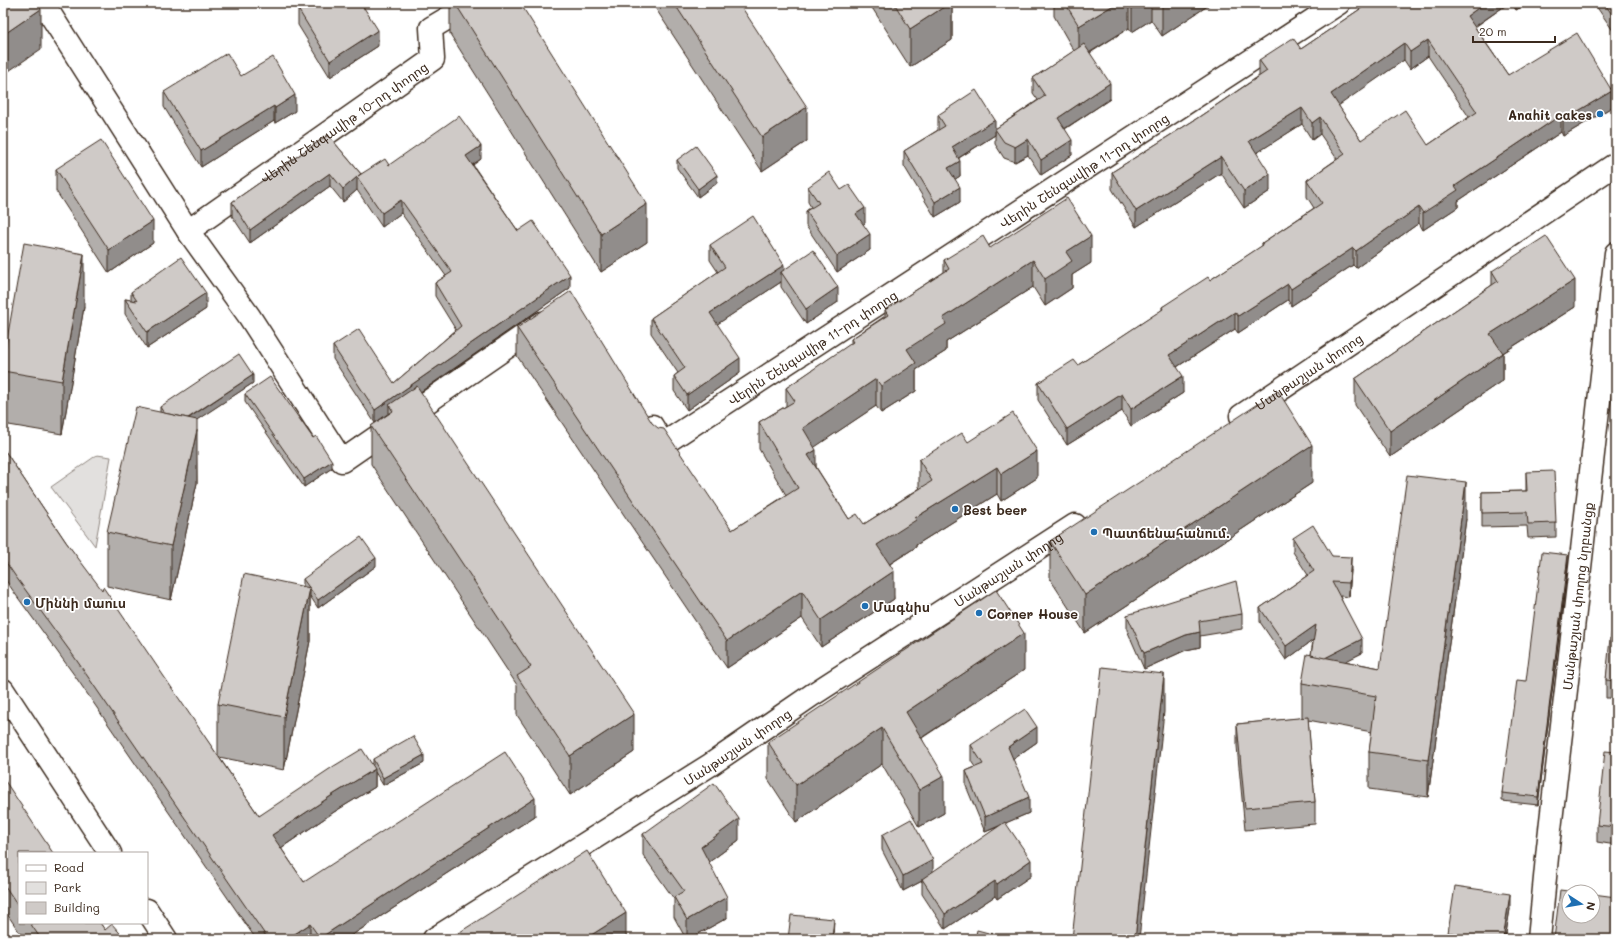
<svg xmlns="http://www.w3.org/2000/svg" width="1619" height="942" viewBox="0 0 1619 942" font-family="Mali,'Noto Sans Armenian',sans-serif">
<rect width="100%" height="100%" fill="#fff"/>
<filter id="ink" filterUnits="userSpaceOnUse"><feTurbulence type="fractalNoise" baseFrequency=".025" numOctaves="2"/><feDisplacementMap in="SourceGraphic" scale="8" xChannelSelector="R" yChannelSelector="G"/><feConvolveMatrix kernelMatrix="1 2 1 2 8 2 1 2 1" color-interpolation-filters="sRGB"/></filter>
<g filter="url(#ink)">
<polygon fill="#e2e0de" stroke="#8e857e" points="97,455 111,457 95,546 51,487"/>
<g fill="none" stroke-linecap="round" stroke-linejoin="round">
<g stroke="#3b2a1e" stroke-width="25">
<g id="minor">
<polyline points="43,3 188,231 249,316 342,461 542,323"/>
<path id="s1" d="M188,231l245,-172 -2,-31 42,-25"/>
<path id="s2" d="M1241,416l375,-252"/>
<path id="s3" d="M652,426l11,18 676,-441"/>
<polyline points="3,690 110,853"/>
<polyline points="147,910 166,939"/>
<path id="s4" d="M434,939l276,-174 102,-70 263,-170"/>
<path id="s5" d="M1539,939l9,-92 68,-594"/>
</g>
</g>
<use href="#minor" stroke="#fff" stroke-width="22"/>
</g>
<g fill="#b2aeab" stroke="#3b2a1e" fill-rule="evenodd">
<polygon points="450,3 520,3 647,242 601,272 450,34"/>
<polygon points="652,3 739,3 807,141 762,171"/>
<polygon points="869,3 952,3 952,40 910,67"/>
<polygon points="1054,3 1212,3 1162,36 1151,20 1132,32 1129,28 1090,53 1110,99 1065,129 1072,155 1041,175 1028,155 1015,162 1004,158 995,144 995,129 1038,100 1033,93 1033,78 1074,51 1054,16"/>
<path d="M1369,3h140l-34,24 33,48 104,32 -49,29 -2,-4 -103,69v6l-35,23 -4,-7 -63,45 -3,-3 -62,41 -3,-6 -50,33 -3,-4 -58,38 6,26 -52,33 -9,-15 -55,34 -29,-45v-17l40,-18 84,-55v-3l48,-27 52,-34v-3l52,-35 -7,-11v-17l30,-21 -17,-25 -8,6 -10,-16 -46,29 14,38 -26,17 -23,-35 -85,54 -24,-38v-17l84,-53 63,-43v-16l42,-11zM1428,56l41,61 -41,28 -67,-5 -23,-35 66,-45 6,9z"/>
<polygon points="1511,3 1528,3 1516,10"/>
<polygon points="1594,3 1616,3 1616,35"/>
<polygon points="298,9 378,46 330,77 298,25"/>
<polygon points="241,76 295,111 275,123 274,121 201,167 164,107 164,92"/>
<polygon points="938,115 995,135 959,158 960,176 955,179 960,202 935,217 904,166 904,151 938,130"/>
<polygon points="328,135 361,174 389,165 481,159 473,165 518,231 570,288 420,392 634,752 570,795 517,715 517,685 371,464 371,426 389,414 389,413 375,423 333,359 333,346 394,383 456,330 435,296 435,283 446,276 401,213 382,227 357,190 343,202 330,186 250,243 232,216 232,202"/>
<polygon points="677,160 717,183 698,197 677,168"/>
<polygon points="56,169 153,243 109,273 56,191"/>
<polygon points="808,187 841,190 865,223 863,225 870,250 837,272 806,226 806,211 811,207 808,202"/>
<polygon points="710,245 784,270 838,302 806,324 781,287 781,282 717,324 740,373 687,410 674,391 674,376 678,373 651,333 651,318 718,272 710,260"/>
<polygon points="990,248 1091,263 1072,275 1072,288 1045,306 1033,287 946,342 946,351 916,370 916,391 881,413 876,406 814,447 816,467 849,519 864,524 920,488 919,487 919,460 968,442 1037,478 1001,501 997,494 916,545 916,547 890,564 894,599 821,647 802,618 727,668 517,356 517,328 652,423 732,530 786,495 759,449 759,422 786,406 786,388 851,344 851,339 885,316 885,310 944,272 944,260"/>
<polygon points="1492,271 1575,307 1503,353 1503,380 1390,457 1355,405 1355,379 1492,285"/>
<polygon points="131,292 206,309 147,348 125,314 125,299 131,300"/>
<polygon points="84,307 62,434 3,424 3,362"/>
<polygon points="253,383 196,420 197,483 171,600 107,586 107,532 160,412 160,407"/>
<polygon points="245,394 332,468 304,487 245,402"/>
<polygon points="3,448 66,542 218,756 218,704 303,586 303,579 376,566 318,608 310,596 310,641 284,770 219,757 259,816 373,765 373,759 424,763 383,785 375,772 375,787 334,812 281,848 304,882 535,816 346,939 256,939 75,676 16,595 3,576"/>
<polygon points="1526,472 1556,523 1556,537 1528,538 1527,526 1482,527 1482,492 1526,491"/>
<polygon points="1312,483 1085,633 1050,579 1050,541"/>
<polygon points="1466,519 1428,797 1369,789 1369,752 1372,732 1308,720 1315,802 1315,824 1245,830 1237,746 1237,724 1302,718 1302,683 1311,655 1313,640 1286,660 1260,622 1260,608 1308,575 1293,552 1293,538 1332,556 1351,570 1349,597 1340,596 1362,653 1345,661 1380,668"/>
<polygon points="1568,563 1538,805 1502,801 1502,793"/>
<polygon points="1616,579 1616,698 1606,698 1606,680 1611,639"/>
<polygon points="1242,614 1242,629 1200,636 1200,647 1186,650 1144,669 1127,630 1127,615"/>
<polygon points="1024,670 922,738 944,813 919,827 882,764 796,822 768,779 768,742"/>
<polygon points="1037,742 1013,759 1029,813 1005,823 1031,876 997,899 995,896 945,929 922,894 922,881 903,891 882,850 882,835 933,872 1000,826 985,832 966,786 966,771 975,767 971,761 971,745"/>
<polygon points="1616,752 1616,845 1597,842 1597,825"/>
<polygon points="3,778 19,853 19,923 100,923 105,930 125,939 24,939 3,908"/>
<polygon points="643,834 739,840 709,862 727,918 689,939 686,939 674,917 674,899 643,855"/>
<polygon points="1510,909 1505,939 1448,939 1448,933"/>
</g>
<g fill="#918d8b" stroke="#3b2a1e">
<polygon points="950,3 952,3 952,40 910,67 910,29"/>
<polygon points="1117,3 1129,3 1129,28 1079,59 1079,26"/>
<polygon points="1132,3 1151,3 1151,20 1132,32"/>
<polygon points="1163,3 1212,3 1162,36 1162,4"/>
<polygon points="1485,3 1509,3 1467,32 1467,16"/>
<polygon points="1516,3 1528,3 1516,10"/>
<polygon points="41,9 41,49 3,75 3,35"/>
<polygon points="378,30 378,46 330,77 330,61"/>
<polygon points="1428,40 1428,56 1410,69 1410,52"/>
<polygon points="1404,43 1404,60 1331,111 1331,94"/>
<polygon points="1110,83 1110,99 1058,133 1058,118"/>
<polygon points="1612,91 1612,107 1563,136 1563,120"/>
<polygon points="295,95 295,111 275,123 275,108"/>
<polygon points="274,106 274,121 201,167 201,151"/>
<polygon points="807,107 807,141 762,171 762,137"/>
<polygon points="1302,108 1302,124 1249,158 1249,141"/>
<polygon points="1561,115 1561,132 1458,201 1458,207 1423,230 1423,213 1455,186"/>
<polygon points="1320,117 1320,134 1312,140 1312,123"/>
<polygon points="995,120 995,135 952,162 952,147"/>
<polygon points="1028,139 1028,155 1015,162 1015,147"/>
<polygon points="1072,140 1072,155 1041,175 1041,160"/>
<polygon points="481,146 481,159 466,169 466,156"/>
<polygon points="1221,157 1221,173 1136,227 1136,211"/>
<polygon points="960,161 960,176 948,184 948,168"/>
<polygon points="330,173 330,186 250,243 250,230"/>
<polygon points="1270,174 1270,191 1244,208 1244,191"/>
<polygon points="717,175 717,183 698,197 698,189"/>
<polygon points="357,177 357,190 343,202 343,189"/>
<polygon points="960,187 960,202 935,217 935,202"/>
<polygon points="401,200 401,213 382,227 382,213"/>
<polygon points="647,204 647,242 601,272 601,234"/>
<polygon points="1419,207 1419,223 1356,268 1356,251"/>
<polygon points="865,208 865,223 856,230 856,214"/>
<polygon points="153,221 153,243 109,273 109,250"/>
<polygon points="870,234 870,250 837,272 837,256"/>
<polygon points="1091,236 1091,263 1072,275 1072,288 1045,306 1045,279 1066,252"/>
<polygon points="1353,248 1353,265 1291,306 1291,289"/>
<polygon points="84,254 84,307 62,434 62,381"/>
<polygon points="1033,260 1033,287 946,342 946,351 916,370 916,391 881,413 881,386 907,349 943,318"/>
<polygon points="784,265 784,276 781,272 781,282 710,329 710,313"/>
<polygon points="570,275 570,288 393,411 389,405 389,413 375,423 375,410"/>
<polygon points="1575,280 1575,307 1490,361 1490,334"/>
<polygon points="1288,284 1288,300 1238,333 1238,316"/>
<polygon points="838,287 838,302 806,324 806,309"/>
<polygon points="206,293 206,309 147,348 147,332"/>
<polygon points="1235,312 1235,329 1169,372 1169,355"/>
<polygon points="1503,353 1503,380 1390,457 1390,431"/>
<polygon points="740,358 740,373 687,410 687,395"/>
<polygon points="253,375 253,383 174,435 174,428"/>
<polygon points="1183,376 1183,393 1131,426 1131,409"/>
<polygon points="876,379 876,406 803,455 803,428"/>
<polygon points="1122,394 1122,411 1067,445 1067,429"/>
<polygon points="197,430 197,483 171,600 171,546"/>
<polygon points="1312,445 1312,483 1085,633 1085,595"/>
<polygon points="816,450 816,477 808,455"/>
<polygon points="1037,451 1037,478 1001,501 1001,474"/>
<polygon points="332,461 332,468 304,487 304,479"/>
<polygon points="997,467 997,494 916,545 916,547 877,572 877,545 915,518"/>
<polygon points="1466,482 1466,519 1428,797 1428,760"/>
<polygon points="1568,555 1568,563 1538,805 1538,797"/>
<polygon points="1351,557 1351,570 1349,597 1349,583"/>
<polygon points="376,558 376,566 318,608 318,600"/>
<polygon points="894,571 894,599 821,647 821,620"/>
<polygon points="310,588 310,641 284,770 284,717"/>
<polygon points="802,591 802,618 727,668 727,641"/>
<polygon points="1316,625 1316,638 1286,660 1286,646"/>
<polygon points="1200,632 1200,647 1186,650 1144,669 1144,653 1186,635"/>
<polygon points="1024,633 1024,670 906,748 906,712"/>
<polygon points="1362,639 1362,653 1309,680 1309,666"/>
<polygon points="1164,674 1164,712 1139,939 1135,939"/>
<polygon points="634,714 634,752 570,795 570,756"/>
<polygon points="1037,727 1037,742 1008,762 1008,747"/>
<polygon points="882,728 882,764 796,822 796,785"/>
<polygon points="424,755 424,763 383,785 383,778"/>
<polygon points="375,769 375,787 334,812 272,854 272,835 334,794"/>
<polygon points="944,776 944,813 919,827 919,790"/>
<polygon points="1029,797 1029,813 985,832 985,817"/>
<polygon points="535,798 535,816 346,939 320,939 320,938"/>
<polygon points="739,819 739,840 701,868 701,847"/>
<polygon points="933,860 933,876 922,879 922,881 903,891 903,876"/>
<polygon points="1031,860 1031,876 997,899 997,884"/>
<polygon points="995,881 995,896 945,929 945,914"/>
<polygon points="1510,894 1510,909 1505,939 1503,939"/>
<polygon points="727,897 727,918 689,939 687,939 687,920"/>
<polygon points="626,913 626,939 585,939"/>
<polygon points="834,919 833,939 832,939"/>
<polygon points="310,924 310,939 287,939"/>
</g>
<g fill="#cfcac7" stroke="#3b2a1e" fill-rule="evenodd">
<polygon points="3,3 37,3 41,9 3,35"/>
<polygon points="308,3 361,3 378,30 330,61 298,9"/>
<polygon points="455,3 520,3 647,204 601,234"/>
<polygon points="674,3 739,3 807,107 762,137"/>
<polygon points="894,3 950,3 910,29"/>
<polygon points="1065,3 1117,3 1079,26"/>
<path d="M1369,3h116l-18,13 41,59 69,-42 35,58 -49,29 -2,-5 -106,71 3,4 -35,23 -4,-6 -63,44 -3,-3 -62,41 -3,-5 -50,32 -3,-4 -66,43 14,21 -52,33 -9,-15 -55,35 -29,-46 36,-23 4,5 85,-56 -1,-2 46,-30 2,3 53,-35 -1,-2 60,-40 -15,-23 38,-26 -25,-37 -8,6 -10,-15 -53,33 21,33 -26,17 -23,-34 -85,54 -24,-39 84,-53 71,-48 -8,-11 34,-22 8,11zM1428,40l49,72 -49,33 -23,-35 -44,30 -30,-46 73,-51 6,9z"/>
<polygon points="1604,3 1616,3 1616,20"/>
<polygon points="1084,44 1110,83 1058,118 1072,140 1041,160 1028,139 1015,147 1004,142 995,129 1045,96 1033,78"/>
<polygon points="227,53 241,76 273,57 295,95 275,108 274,106 201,151 164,92"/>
<polygon points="976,90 995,120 952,147 960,161 948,168 960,187 935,202 904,151 945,126 938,115"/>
<polygon points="459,116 481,146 466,156 518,231 533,221 570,275 375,410 333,346 359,329 394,383 461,326 435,283 452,272 401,200 382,213 357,177 343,189 330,173 250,230 232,202 328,135 361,174 358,176 385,159 389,165"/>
<polygon points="101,140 153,221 109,250 56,169"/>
<polygon points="696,146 717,175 698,189 677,160"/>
<polygon points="829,172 841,190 849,185 865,208 856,214 870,234 837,256 806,211 819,203 808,187"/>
<polygon points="1067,198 1091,236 1066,252 1072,261 1045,279 1033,260 943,318 946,324 907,349 916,363 881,386 876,379 803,428 816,450 808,455 849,519 857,514 864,524 932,481 919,460 962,433 968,442 1013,413 1037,451 1001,474 997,467 915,518 916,520 877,545 894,571 821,620 802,591 727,641 517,328 571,291 652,423 658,428 664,429 732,530 798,488 759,422 795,401 786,388 853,342 851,339 888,315 885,310 949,269 944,260 983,236 990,248"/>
<polygon points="753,216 784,265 710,313 740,358 687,395 674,376 685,368 651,318 725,267 710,245"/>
<polygon points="1546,236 1575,280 1490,334 1503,353 1390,431 1355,379 1498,281 1492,271"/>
<polygon points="24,243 84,254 62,381 3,371 3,362"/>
<polygon points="813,250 838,287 806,309 781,272"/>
<polygon points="181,257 206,293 147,332 125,299 137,301 131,292"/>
<polygon points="239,354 253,375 188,418 164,413 160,407"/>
<polygon points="270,377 313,438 316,436 332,461 304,479 245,394"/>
<polygon points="417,386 634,714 570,756 517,676 531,667 371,426 393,411 389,405"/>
<polygon points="1278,391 1312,445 1085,595 1050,541"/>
<polygon points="136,407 197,420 197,430 171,546 107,532"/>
<polygon points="3,448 66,542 102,590 103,587 259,816 334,766 362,749 375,769 334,794 272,835 304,882 505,752 535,798 320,938 310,924 287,939 268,939 75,658 16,577 3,558"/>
<polygon points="1554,471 1556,523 1528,524 1527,512 1482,513 1482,492 1527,491 1526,472"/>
<polygon points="1407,475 1466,482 1428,760 1369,752 1376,696 1302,683 1307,654 1380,668"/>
<polygon points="1313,525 1332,556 1351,557 1349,583 1332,582 1362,639 1325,658 1311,655 1316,625 1286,646 1260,608 1314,571 1293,538"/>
<polygon points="361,537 376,558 318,600 303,579"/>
<polygon points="1542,552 1568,555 1538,797 1502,793 1517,680 1526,681"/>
<polygon points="244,574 310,588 284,717 218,704"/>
<polygon points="1616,579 1616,681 1606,680 1610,638 1611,639"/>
<polygon points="1236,581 1242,614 1199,621 1200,632 1186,635 1144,653 1127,615"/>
<polygon points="996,590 1024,633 906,712 944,776 919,790 882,728 796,785 768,742"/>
<polygon points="1102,667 1164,674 1135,939 1072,939"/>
<polygon points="1025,709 1037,727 1008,747 1029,797 985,817 966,771 983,764 971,745"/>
<polygon points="1308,717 1315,802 1245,808 1237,724"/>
<polygon points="413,736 424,755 383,778 373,759"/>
<polygon points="1605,751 1616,752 1616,827 1597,825"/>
<polygon points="3,778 53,853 19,853 19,907 3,883"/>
<polygon points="714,783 739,819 701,847 727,897 687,920 674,897 684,891 643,834"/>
<polygon points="911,819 933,860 903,876 882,835"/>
<polygon points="1005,822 1031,860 997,884 995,881 945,914 922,879"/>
<polygon points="587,851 626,913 585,939 449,939"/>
<polygon points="1455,886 1510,894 1503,939 1452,939 1453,933 1448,933"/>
<polygon points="1560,890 1575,892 1569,892 1569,916 1593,916 1593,894 1616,897 1616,939 1554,939"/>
<polygon points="791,915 834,919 832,939 788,939"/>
<polygon points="30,923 100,923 105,930 112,924 125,939 41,939"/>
<polygon points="977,930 1012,939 975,939"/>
</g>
</g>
<g fill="#1f6fb2" stroke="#fff" stroke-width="1.5">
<circle cx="1600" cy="114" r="4"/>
<circle cx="955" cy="509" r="4"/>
<circle cx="1094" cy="532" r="4"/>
<circle cx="27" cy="602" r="4"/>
<circle cx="865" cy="606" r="4"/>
<circle cx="979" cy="613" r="4"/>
</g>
<g text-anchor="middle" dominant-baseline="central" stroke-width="3.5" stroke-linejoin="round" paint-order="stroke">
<g font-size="13" font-weight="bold" fill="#3b2a1e" stroke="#fff" text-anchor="start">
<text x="1592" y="114" text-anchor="end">Anahit cakes</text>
<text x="963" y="509">Best beer</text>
<text x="1102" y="532">Պատճենահանում.</text>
<text x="35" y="602">Միննի մաուս</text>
<text x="873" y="606">Մագնիս</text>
<text x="987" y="613">Corner House</text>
</g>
<g font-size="13" fill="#3b2a1e" stroke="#fff">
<text stroke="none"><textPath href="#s1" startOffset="190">Վերին Շենգավիթ 10-րդ փողոց</textPath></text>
<text stroke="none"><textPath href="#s3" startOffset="523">Վերին Շենգավիթ 11-րդ փողոց</textPath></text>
<text stroke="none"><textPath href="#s3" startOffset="199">Վերին Շենգավիթ 11-րդ փողոց</textPath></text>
<text stroke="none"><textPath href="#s2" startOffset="81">Մանթաշյան փողոց</textPath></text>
<text stroke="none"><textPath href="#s4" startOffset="683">Մանթաշյան փողոց</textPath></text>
<text stroke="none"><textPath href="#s5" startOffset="345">Մանթաշյան փողոց նրբանցք</textPath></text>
<text stroke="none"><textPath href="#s4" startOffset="359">Մանթաշյան փողոց</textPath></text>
</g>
</g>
<rect width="1619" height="942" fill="none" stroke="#fff" stroke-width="16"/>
<rect x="8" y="8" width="1603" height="926" fill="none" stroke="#3b2a1e" stroke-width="1.5" filter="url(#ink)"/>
<rect x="18" y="852" width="130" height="72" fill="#ffffff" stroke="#b1aaa5"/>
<rect x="26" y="865" width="20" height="6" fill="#ffffff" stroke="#b1aaa5"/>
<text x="54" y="872" font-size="12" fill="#3b2a1e">Road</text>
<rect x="26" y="882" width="20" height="12" fill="#e2e0de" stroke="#b1aaa5"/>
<text x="54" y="892" font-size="12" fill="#3b2a1e">Park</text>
<rect x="26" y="902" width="20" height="12" fill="#cfcac7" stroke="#b1aaa5"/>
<text x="54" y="912" font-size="12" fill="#3b2a1e">Building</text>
<g transform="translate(1581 904) rotate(102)"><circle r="19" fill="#ffffff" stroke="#b1aaa5"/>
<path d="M0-3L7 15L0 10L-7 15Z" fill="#1f6fb2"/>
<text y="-6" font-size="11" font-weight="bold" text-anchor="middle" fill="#3b2a1e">N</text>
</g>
<path d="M1473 36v6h82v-6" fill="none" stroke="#3b2a1e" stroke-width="2"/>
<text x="1479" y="36" font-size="12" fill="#3b2a1e" stroke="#ffffff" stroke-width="3" paint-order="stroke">20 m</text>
</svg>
